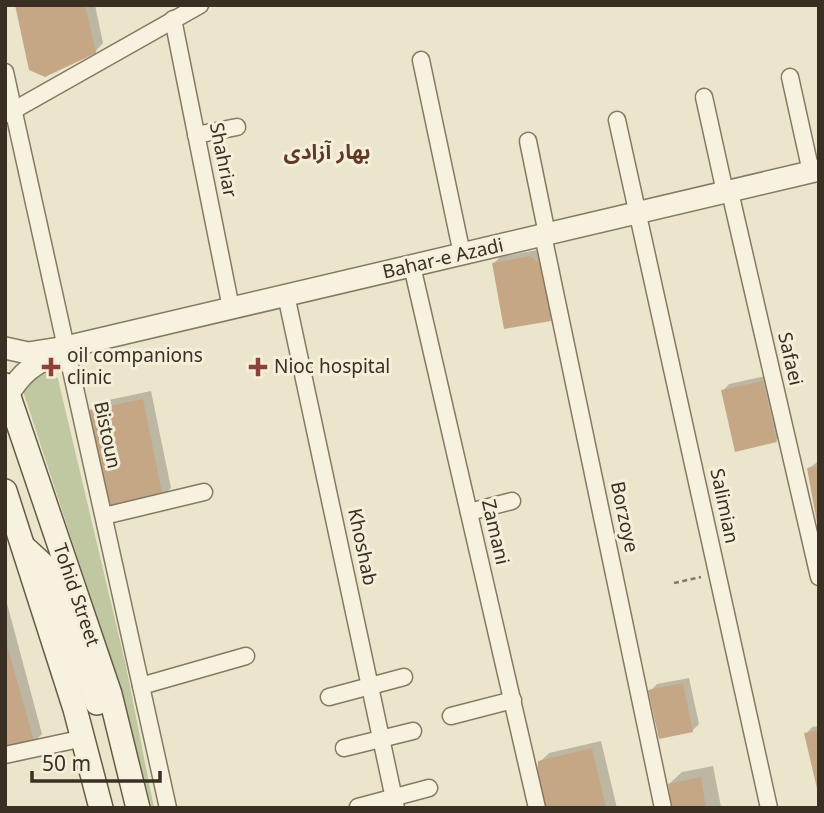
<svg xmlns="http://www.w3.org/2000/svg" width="824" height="813" viewBox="0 0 824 813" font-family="Georgia,'Noto Sans Arabic',serif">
<rect width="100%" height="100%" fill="#ebe5cc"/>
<polygon fill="#bfc8a1" points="44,371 52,372 58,379 126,666 154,808 152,808 111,660 24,394 25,383"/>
<g fill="#0003">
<polygon points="16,5 95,5 103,43 95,52"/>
<polygon points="537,250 547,257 557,313 551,319 494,263 500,257"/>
<polygon points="769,375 782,434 776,440 723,391 729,384"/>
<polygon points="151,391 171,488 162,497 91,411 99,402"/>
<polygon points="819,461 819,520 809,468"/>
<polygon points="5,596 42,734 34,742 5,749"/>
<polygon points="689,678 699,724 692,731 650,691 657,684"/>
<polygon points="819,726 819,790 806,734 812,727"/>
<polygon points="601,741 617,808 540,808 540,762 549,753"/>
<polygon points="713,766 721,807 674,808 669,784 682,772"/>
</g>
<g fill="#c5a786">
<polygon points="15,5 85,5 96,53 45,77 29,70"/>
<polygon points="530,256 541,264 551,321 504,329 492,263"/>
<polygon points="763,381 777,442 735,452 721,390"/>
<polygon points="143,399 163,498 108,511 89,410"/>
<polygon points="819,466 819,523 817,523 807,468"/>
<polygon points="5,638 35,744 5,750"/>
<polygon points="683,683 693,732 659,739 648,690"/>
<polygon points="819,730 819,793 818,793 804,733"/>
<polygon points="592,748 606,808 538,808 536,803 538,761"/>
<polygon points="701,777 706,808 672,808 668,784"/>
</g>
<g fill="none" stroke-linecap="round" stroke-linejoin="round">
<g stroke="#867962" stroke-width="19">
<g id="minor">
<polyline points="173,19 231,308"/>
<polyline points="421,60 462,254"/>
<polyline points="5,72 168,808"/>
<polyline points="790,77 811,172"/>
<polyline points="704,97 725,192"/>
<polyline points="7,114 200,5"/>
<polyline points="617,120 769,808"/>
<polyline points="196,135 237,127"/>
<polyline points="528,141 547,234"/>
<polyline points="730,192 819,577"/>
<polyline points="543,235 663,808"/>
<polyline points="412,266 537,808"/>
<polyline points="286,295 396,808"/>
<polyline points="469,512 512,501"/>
<polyline points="104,516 204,492"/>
<polyline points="141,686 246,656"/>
<polyline points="329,697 404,677"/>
<polyline points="451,716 513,700"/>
<polyline points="344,748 413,731"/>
<polyline points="5,755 84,738"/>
<polyline points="358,807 429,788"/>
</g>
</g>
<g stroke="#867962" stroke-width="24">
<g id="tertiary">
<polyline points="5,348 28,353 66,347 819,170"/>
<path d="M8,395c14,-23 24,-29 47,-42"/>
</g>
</g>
<g stroke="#685b44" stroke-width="26">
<g id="secondary">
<polyline points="5,385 110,694 138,808"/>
<polyline points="5,491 75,709 101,808"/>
<polyline points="26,549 52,573 97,703"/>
</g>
</g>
<polyline stroke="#867962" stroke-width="2.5" stroke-dasharray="5 3.5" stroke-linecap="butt" points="674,583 701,577"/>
<use href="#minor" stroke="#f6f2df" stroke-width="16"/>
<use href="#tertiary" stroke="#f6f2df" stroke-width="21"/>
<use href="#secondary" stroke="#f6f2df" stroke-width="23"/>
</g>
<g fill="#8f4138" stroke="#f3efdb" stroke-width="2.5">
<path d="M47.5 356.5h7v7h7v7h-7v7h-7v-7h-7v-7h7z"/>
<path d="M254.5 356.5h7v7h7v7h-7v7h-7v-7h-7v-7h7z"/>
</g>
<g text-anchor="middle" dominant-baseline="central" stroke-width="6" stroke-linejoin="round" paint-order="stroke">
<g font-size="19" fill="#393023" stroke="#f3efdb">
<text transform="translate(223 160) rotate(79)">Shahriar</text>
<text transform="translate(443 259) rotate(-13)">Bahar-e Azadi</text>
<text transform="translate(790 359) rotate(77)">Safaei</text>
<text transform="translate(107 435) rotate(78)">Bistoun</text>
<text transform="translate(724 506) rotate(78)">Salimian</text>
<text transform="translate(624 517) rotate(78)">Borzoye</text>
<text transform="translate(495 532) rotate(77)">Zamani</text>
<text transform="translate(362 547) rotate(78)">Khoshab</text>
<text transform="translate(76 595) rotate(71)">Tohid Street</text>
</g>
<g font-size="19" fill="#393023" stroke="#f3efdb" text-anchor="start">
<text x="67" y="356">oil companions<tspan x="67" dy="22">clinic</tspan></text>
<text x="274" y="367">Nioc hospital</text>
</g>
<g font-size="21" font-weight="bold" fill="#613a27" stroke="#f3efdb">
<text x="327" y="152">بهار آزادی</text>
</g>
</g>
<rect width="824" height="813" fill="none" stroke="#393023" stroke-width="14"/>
<path d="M32 771v10h128v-10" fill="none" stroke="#393023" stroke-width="3.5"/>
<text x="42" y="771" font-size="21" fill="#393023" stroke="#f3efdb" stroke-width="5" paint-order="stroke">50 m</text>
</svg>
